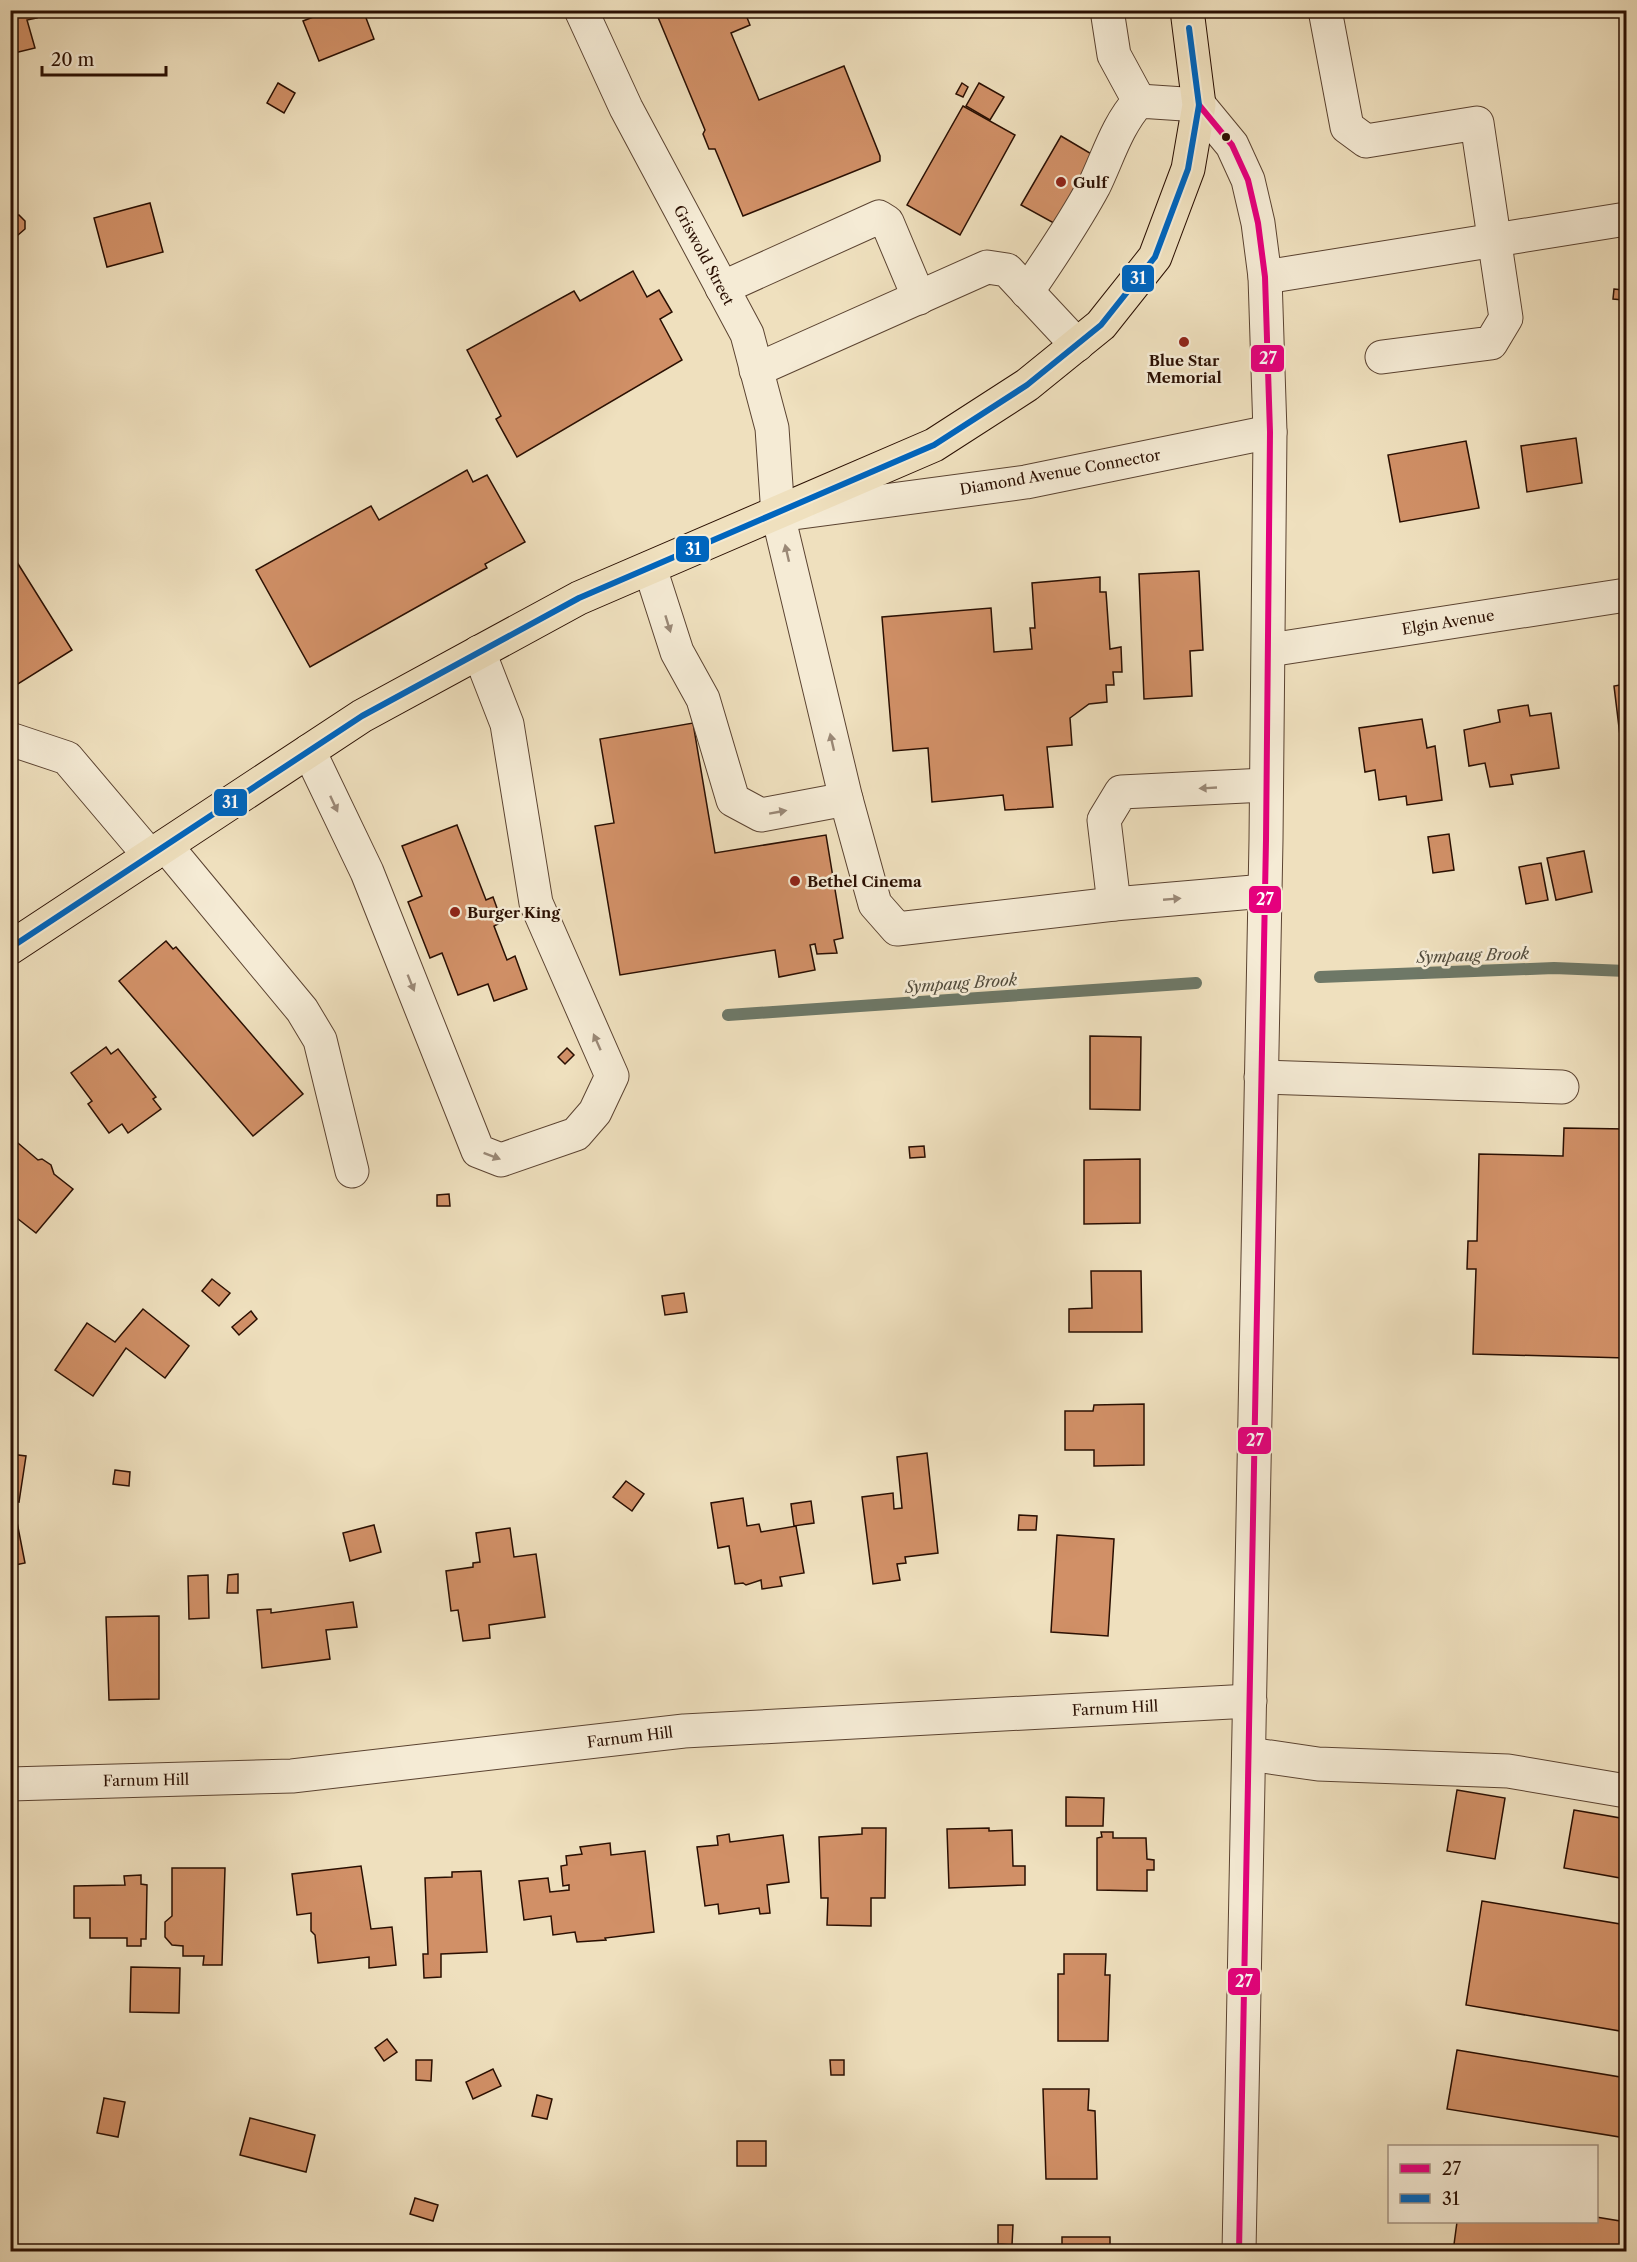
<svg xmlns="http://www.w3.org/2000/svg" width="1637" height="2262" viewBox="0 0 1637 2262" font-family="'Libre Caslon Text',serif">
<rect width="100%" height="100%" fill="#efe0be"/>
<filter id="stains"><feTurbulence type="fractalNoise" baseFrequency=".00333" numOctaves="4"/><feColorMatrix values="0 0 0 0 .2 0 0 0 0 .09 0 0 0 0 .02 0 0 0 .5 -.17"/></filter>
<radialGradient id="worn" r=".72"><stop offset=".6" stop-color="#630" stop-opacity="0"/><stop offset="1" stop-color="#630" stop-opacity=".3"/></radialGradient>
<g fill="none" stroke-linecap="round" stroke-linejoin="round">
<g stroke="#6e7867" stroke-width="12">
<polyline points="1320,977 1554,968 1626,971"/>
<polyline points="728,1015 1196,983"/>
</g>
</g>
<g fill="#d19067" stroke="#2a0f02" stroke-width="1.5">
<polygon points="10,10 35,10 37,18 27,20 35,48 10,54"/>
<polygon points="331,10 363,10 374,39 319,61 303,21"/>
<polygon points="655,10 744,10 750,25 731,33 759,100 844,66 880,156 880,161 743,216 715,149 709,149 703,134 705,130"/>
<polygon points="278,83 295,93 284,113 267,103"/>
<polygon points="962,83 968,87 963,97 956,94"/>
<polygon points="979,83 1004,97 990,120 966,106"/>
<polygon points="963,106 1015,135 960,235 907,205"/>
<polygon points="1061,136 1100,159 1061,227 1021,205"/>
<polygon points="150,203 163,252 107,267 94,218"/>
<polygon points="11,215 19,215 25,221 25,229 18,235 10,234"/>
<polygon points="633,271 647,297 659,290 672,312 660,319 682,360 517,457 496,419 501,416 467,350 574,291 580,301"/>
<polygon points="1614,289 1623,290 1623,300 1613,299"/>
<polygon points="1576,438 1582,483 1527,492 1521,446"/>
<polygon points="1466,441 1479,508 1400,522 1388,455"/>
<polygon points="467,470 473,482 487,475 525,542 485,564 487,568 483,570 310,667 256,570 371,506 379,520"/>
<polygon points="10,551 72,650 10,689"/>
<polygon points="1199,571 1203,650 1190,651 1192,696 1144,699 1139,574"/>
<polygon points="1100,577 1100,592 1106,592 1110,649 1121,647 1122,672 1113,672 1114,685 1106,685 1107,702 1089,704 1070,718 1072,745 1047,747 1053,807 1005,810 1003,795 932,802 928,748 893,751 882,617 991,608 994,652 1032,649 1030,628 1035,628 1032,583"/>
<polygon points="1626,684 1626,777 1625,777 1614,686"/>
<polygon points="1528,705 1530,716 1551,713 1559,768 1511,775 1513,784 1490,787 1485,763 1469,766 1464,730 1500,722 1498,710"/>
<polygon points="1422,719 1427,748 1435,746 1442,800 1407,805 1406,796 1379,800 1375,770 1365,772 1359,728"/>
<polygon points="693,723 715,853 826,835 843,938 834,940 837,953 817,954 815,944 810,945 815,970 779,977 775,950 620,975 595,826 614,823 600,739"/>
<polygon points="457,825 486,900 493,897 502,922 494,926 507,960 515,956 527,989 494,1001 488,984 458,995 442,953 430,958 408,902 422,896 402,846"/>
<polygon points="1449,834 1454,870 1433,873 1428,837"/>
<polygon points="1584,851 1592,892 1556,900 1547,858"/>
<polygon points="1541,863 1548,900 1526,904 1519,867"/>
<polygon points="166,941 173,949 176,947 303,1094 253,1136 119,981"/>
<polygon points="1090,1036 1141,1037 1140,1110 1090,1109"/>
<polygon points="106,1047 111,1054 118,1049 156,1097 153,1099 161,1109 128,1133 122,1124 109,1133 88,1104 92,1101 71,1073"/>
<polygon points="567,1048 574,1055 565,1064 558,1057"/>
<polygon points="1564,1128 1626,1129 1626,1358 1473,1354 1476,1269 1467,1269 1468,1241 1477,1241 1479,1154 1563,1156"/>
<polygon points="12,1138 38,1160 42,1159 51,1165 54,1174 73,1189 36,1233 13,1215 10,1216"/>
<polygon points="924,1146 925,1157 910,1158 909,1147"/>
<polygon points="1140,1159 1140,1223 1084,1224 1084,1160"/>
<polygon points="449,1194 450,1206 437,1206 437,1195"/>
<polygon points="1091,1271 1141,1271 1142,1332 1069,1332 1069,1309 1092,1308"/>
<polygon points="212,1279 230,1293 219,1306 202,1291"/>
<polygon points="684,1293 687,1312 665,1315 662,1296"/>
<polygon points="143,1309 189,1346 165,1378 126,1348 93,1396 55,1370 87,1323 115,1342"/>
<polygon points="251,1311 257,1319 239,1335 232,1327"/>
<polygon points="1144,1404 1144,1465 1094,1466 1094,1450 1065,1450 1065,1411 1093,1411 1094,1405"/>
<polygon points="927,1453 938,1553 905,1557 906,1563 897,1564 900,1580 873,1584 862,1497 893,1493 894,1509 902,1508 897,1457"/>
<polygon points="10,1454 26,1456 19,1502 10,1500"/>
<polygon points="115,1470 130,1472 129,1486 113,1484"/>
<polygon points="626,1481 644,1494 632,1511 613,1497"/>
<polygon points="743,1498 747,1526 759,1524 761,1532 796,1526 804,1573 780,1577 782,1586 762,1589 761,1580 746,1585 743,1583 735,1584 729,1546 718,1548 711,1503"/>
<polygon points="811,1501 814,1523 794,1526 791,1504"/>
<polygon points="1019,1515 1037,1516 1036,1530 1018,1530"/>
<polygon points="16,1517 25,1563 10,1566 10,1518"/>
<polygon points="374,1525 381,1552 350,1561 343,1533"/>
<polygon points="510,1528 514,1557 536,1554 545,1617 489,1625 490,1638 463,1641 458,1610 451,1611 446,1571 473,1567 473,1563 480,1562 476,1533"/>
<polygon points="1057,1535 1114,1539 1108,1636 1051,1632"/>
<polygon points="238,1574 238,1593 227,1593 228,1575"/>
<polygon points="208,1575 209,1618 189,1619 188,1576"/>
<polygon points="353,1602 357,1627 326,1630 330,1659 262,1668 257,1610 271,1609 271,1613"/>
<polygon points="159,1616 159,1699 109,1700 106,1617"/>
<polygon points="1457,1790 1505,1798 1495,1859 1447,1851"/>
<polygon points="1066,1797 1104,1798 1103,1826 1066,1826"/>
<polygon points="1574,1810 1626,1819 1626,1879 1564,1868"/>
<polygon points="862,1828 886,1828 885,1898 871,1898 871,1926 827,1925 828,1898 821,1898 819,1837 862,1834"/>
<polygon points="989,1828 989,1831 1012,1830 1013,1866 1025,1866 1025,1885 949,1888 947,1829"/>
<polygon points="1101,1832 1113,1832 1113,1838 1146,1838 1147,1859 1154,1860 1154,1870 1147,1870 1147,1891 1097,1890 1097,1838 1102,1837"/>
<polygon points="729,1834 730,1842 783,1835 789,1882 767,1885 770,1913 760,1914 759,1908 719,1914 718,1904 705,1906 697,1847 718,1845 717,1836"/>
<polygon points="610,1843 611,1855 645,1851 654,1932 605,1938 606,1940 577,1942 575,1932 553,1935 551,1916 524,1920 519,1881 548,1878 550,1892 569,1890 569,1885 563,1886 561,1866 567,1865 566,1856 582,1854 580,1847"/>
<polygon points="361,1866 371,1929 392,1927 396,1965 369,1968 369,1957 318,1963 315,1935 311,1931 311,1913 297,1915 292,1874"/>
<polygon points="172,1868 225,1868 222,1965 203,1965 204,1956 183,1956 183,1946 172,1945 165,1937 165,1922 172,1916"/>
<polygon points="481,1871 487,1952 441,1954 441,1977 424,1978 423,1954 428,1954 425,1878 452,1877 452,1872"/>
<polygon points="10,1875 16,1875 14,1963 10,1963"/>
<polygon points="141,1875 141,1884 147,1885 146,1939 141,1939 141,1946 127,1946 127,1938 90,1938 90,1918 74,1918 74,1886 125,1885 124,1876"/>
<polygon points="1482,1901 1626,1925 1626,2032 1466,2005"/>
<polygon points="1064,1954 1106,1954 1105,1975 1110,1975 1108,2041 1058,2041 1058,1974 1064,1974"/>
<polygon points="131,1967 180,1968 179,2013 130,2012"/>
<polygon points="387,2039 397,2052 384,2061 375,2048"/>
<polygon points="1457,2050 1626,2078 1626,2138 1447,2109"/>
<polygon points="416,2060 432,2060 431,2081 416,2080"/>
<polygon points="830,2060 844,2060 844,2075 831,2075"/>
<polygon points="493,2069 501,2086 473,2099 466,2082"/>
<polygon points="1043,2089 1089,2089 1088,2110 1095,2111 1097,2179 1046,2179"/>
<polygon points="537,2095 552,2099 547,2119 532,2116"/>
<polygon points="104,2098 125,2102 118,2137 97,2133"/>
<polygon points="250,2118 315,2135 306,2172 240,2155"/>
<rect x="737" y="2141" width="29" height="25"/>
<polygon points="415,2198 438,2205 433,2221 410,2214"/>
<polygon points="1596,2217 1626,2222 1626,2252 1453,2252 1457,2222 1596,2222"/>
<polygon points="998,2225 1013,2225 1012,2245 998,2244"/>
<rect x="1062" y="2237" width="48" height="15"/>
</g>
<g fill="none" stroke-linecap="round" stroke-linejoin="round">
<g stroke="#5b4331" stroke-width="35">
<g id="minor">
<polyline points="581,10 626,108 747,334 772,428 778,515 846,799 875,904 897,929 1114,904 1265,891"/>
<polyline points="1107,10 1114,55 1139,101"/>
<polyline points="1325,10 1347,127 1366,141 1477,123 1506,318 1491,343 1382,357"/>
<polyline points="1265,277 1626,219"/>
<polyline points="722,288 879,217 887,222 919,298"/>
<path d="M1027,292c24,-35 47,-69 67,-106 14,-29 23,-61 45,-85l60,4 33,40 16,35 10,43 7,54 5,155 -4,408 -27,1412"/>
<polyline points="756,370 987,267 1007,270 1077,345"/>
<polyline points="786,514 1026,482 1270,432"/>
<polyline points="650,568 677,652 703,699 733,800 761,815 846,799"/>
<polyline points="1269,650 1626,595"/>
<polyline points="10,739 67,758 150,856"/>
<polyline points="309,751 367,872 478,1151 501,1160 576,1134 595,1112 612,1076 536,903 507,724 479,652"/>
<polyline points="166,846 302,1010 320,1040 352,1171"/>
<polyline points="1114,904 1104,820 1121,792 1266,785"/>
<polyline points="1261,1077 1562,1087"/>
<polyline points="1249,1754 1318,1764 1508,1771 1626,1791"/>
<polyline points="10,1784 292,1776 684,1731 1250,1701"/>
</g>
</g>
<g stroke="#2a0f02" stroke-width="35">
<polyline id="major" points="10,948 362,716 579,598 934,445 1027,385 1101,325 1155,257 1188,169 1199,105 1187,10"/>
</g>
<use href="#minor" stroke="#f5ebd5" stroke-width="33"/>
<use href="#major" stroke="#efe0be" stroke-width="33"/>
<g stroke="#f5ebd5" stroke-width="10">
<polyline id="bus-1" points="1199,105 1232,145 1248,180 1258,223 1265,277 1270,432 1266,840 1239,2252"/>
</g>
<g stroke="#f5ebd5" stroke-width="10">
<polyline id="bus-2" points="10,948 362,716 579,598 934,445 1027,385 1101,325 1155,257 1188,169 1199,105 1189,28"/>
</g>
<use href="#bus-1" stroke="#e5007d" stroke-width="6"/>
<use href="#bus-2" stroke="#0065bd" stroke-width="6"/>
</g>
<defs><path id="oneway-solid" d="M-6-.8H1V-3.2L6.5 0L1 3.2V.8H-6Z" transform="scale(1.5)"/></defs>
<g fill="#9a8876">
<use href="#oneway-solid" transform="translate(787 553) rotate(-103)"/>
<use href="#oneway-solid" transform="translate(668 624) rotate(73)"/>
<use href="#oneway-solid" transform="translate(832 742) rotate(-103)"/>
<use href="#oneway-solid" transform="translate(1208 788) rotate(177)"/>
<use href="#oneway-solid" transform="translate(334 804) rotate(65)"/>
<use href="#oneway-solid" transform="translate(778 812) rotate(-10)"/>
<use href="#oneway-solid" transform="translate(1172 899) rotate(-5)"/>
<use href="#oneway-solid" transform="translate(411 983) rotate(68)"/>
<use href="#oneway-solid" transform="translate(597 1042) rotate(-114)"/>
<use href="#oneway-solid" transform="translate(492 1156) rotate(21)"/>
</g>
<circle fill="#2a0f02" stroke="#f5ebd5" stroke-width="2" cx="1226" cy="137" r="5"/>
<g fill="#8f2418" stroke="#f5ebd5" stroke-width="2">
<circle cx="1061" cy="182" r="6"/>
<circle cx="1184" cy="342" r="6"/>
<circle cx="795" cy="881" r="6"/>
<circle cx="455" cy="912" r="6"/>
</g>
<g text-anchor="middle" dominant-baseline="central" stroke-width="5" stroke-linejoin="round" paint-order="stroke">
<g font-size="15" font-weight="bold" fill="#2a0f02" stroke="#f5ebd5" text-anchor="start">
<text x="1073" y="182">Gulf</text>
<text x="1184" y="360" text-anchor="middle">Blue Star<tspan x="1184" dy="17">Memorial</tspan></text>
<text x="807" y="881">Bethel Cinema</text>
<text x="467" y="912">Burger King</text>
</g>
<g font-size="15" fill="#2a0f02" stroke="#f5ebd5">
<text transform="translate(704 255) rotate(62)">Griswold Street</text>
<text transform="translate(1060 472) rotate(-10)">Diamond Avenue Connector</text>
<text transform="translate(1448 622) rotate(-9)">Elgin Avenue</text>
<text transform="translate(1115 1708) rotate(-3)">Farnum Hill</text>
<text transform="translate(630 1737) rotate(-7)">Farnum Hill</text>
<text transform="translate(146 1780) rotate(-1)">Farnum Hill</text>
</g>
<g font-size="16" font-style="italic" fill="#524c3d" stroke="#f5ebd5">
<text transform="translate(1473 955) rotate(-2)">Sympaug Brook</text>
<text transform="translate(961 983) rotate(-4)">Sympaug Brook</text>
</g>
</g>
<g stroke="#f5ebd5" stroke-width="2">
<rect x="1121" y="264" width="34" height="29" rx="6" fill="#0065bd"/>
<rect x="1250" y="344" width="35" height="29" rx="6" fill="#e5007d"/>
<rect x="675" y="535" width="35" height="28" rx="6" fill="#0065bd"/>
<rect x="213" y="788" width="35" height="29" rx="6" fill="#0065bd"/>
<rect x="1248" y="885" width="34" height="29" rx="6" fill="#e5007d"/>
<rect x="1237" y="1426" width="35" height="29" rx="6" fill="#e5007d"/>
<rect x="1227" y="1967" width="34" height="29" rx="6" fill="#e5007d"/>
</g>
<g font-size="16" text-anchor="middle" font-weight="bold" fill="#fff">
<text x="1138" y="284">31</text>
<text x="1268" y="364">27</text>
<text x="693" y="555">31</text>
<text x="230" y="808">31</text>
<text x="1265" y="905">27</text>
<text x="1255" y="1446">27</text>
<text x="1244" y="1987">27</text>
</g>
<rect width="1637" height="2262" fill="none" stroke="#efe0be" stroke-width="36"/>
<rect x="12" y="12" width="1613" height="2238" fill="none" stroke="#2a0f02" stroke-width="3"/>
<rect x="18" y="18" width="1601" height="2226" fill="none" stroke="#2a0f02" stroke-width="1.5"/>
<rect x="1388" y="2145" width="210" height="78" fill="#f5ebd5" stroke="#a49381" stroke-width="1.5"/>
<rect x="1400" y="2164" width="30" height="9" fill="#e5007d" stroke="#a49381" stroke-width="1.5"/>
<text x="1442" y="2175" font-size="18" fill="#2a0f02">27</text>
<rect x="1400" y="2194" width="30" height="9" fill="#0065bd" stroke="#a49381" stroke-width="1.5"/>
<text x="1442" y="2205" font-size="18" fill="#2a0f02">31</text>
<path d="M42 66v9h124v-9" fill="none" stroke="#2a0f02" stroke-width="3"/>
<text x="51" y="66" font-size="18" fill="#2a0f02" stroke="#f5ebd5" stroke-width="4.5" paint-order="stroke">20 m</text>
<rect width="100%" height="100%" filter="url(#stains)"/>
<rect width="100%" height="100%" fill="url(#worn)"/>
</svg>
